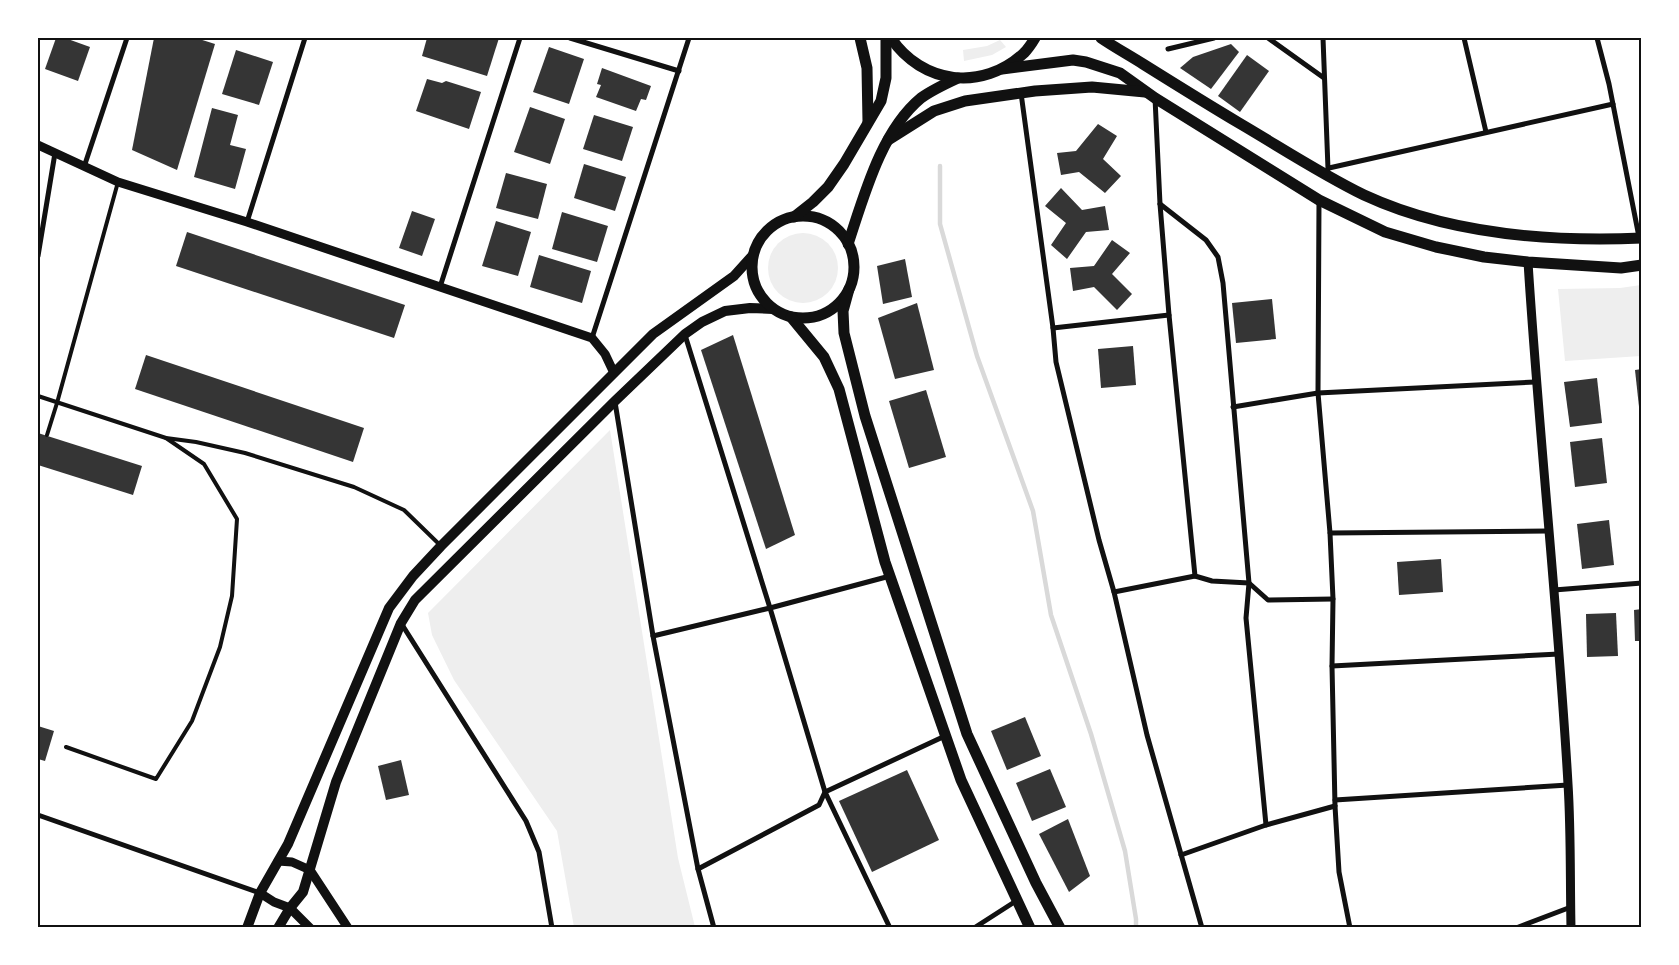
<svg xmlns="http://www.w3.org/2000/svg" width="1679" height="965" viewBox="0 0 1679 965" font-family="'Public Sans',sans-serif">
<rect width="100%" height="100%" fill="#fff"/>
<g fill="#eee">
<polygon points="1000,40 1006,47 992,55 964,61 963,50 987,46"/>
<circle cx="803" cy="268" r="35"/>
<polygon points="1641,285 1641,356 1565,361 1558,289 1620,288"/>
<polygon points="610,430 678,858 695,927 574,927 557,831 454,680 432,635 428,613"/>
</g>
<g fill="none" stroke-linecap="round" stroke-linejoin="round">
<polyline stroke="#d9d9d9" stroke-width="4.5" points="940,166 940,224 977,356 1033,511 1051,615 1091,734 1125,851 1136,919 1136,928"/>
</g>
<g fill="#353535">
<polygon points="56,38 65,38 90,47 78,81 45,69"/>
<polygon points="154,38 196,38 215,44 177,170 132,150"/>
<polygon points="427,38 499,38 487,76 422,56"/>
<polygon points="1231,44 1239,52 1211,89 1180,68 1193,57"/>
<polygon points="549,47 584,59 569,104 533,92"/>
<polygon points="236,50 273,62 259,105 222,94"/>
<polygon points="1247,55 1269,71 1240,112 1218,96"/>
<polygon points="602,68 651,86 646,100 641,99 636,111 596,97 601,85 597,84"/>
<polygon points="427,79 442,83 446,81 481,92 469,129 416,111"/>
<polygon points="530,107 565,119 550,164 514,152"/>
<polygon points="212,108 238,115 230,145 246,149 235,189 194,177"/>
<polygon points="594,115 633,127 622,161 583,149"/>
<polygon points="1098,124 1117,136 1103,159 1121,176 1105,193 1079,172 1061,175 1057,153 1076,151"/>
<polygon points="584,164 626,177 615,211 574,198"/>
<polygon points="506,173 547,184 538,219 496,208"/>
<polygon points="1061,188 1082,210 1105,206 1109,230 1086,232 1067,259 1051,245 1066,223 1045,206"/>
<polygon points="412,211 435,219 422,256 399,248"/>
<polygon points="562,212 608,226 597,262 552,249"/>
<polygon points="496,221 531,232 518,276 482,266"/>
<polygon points="187,232 405,305 394,338 176,266"/>
<polygon points="1112,240 1130,253 1112,274 1132,294 1117,310 1094,287 1073,291 1070,268 1094,266"/>
<polygon points="539,255 591,271 582,303 530,287"/>
<polygon points="905,259 912,297 883,304 877,266"/>
<polygon points="1272,299 1276,339 1236,343 1232,303"/>
<polygon points="917,303 934,370 895,379 878,318"/>
<polygon points="733,335 795,535 766,549 701,350"/>
<polygon points="1133,346 1136,385 1101,388 1098,349"/>
<polygon points="146,355 364,428 353,462 135,389"/>
<polygon points="1642,369 1642,416 1640,416 1635,370"/>
<polygon points="1597,378 1602,423 1570,427 1564,382"/>
<polygon points="926,390 946,457 909,468 889,401"/>
<polygon points="38,433 142,466 133,495 38,465"/>
<polygon points="1602,438 1607,483 1575,487 1570,442"/>
<polygon points="1609,520 1614,565 1582,569 1577,524"/>
<polygon points="1441,559 1443,592 1399,595 1397,562"/>
<polygon points="1642,609 1642,641 1635,641 1634,610"/>
<polygon points="1616,613 1618,656 1587,657 1586,614"/>
<polygon points="1025,717 1041,756 1007,770 991,731"/>
<polygon points="38,726 54,731 45,761 38,759"/>
<polygon points="401,760 409,795 386,800 378,766"/>
<polygon points="1050,769 1066,807 1032,821 1016,783"/>
<polygon points="907,770 939,840 872,872 839,801"/>
<polygon points="1068,819 1090,876 1069,892 1039,834"/>
</g>
<g fill="none" stroke-linecap="round" stroke-linejoin="round">
<g stroke="#111" stroke-width="4">
<polyline points="38,396 166,438 196,442 245,453 354,487 404,510 441,546"/>
<polyline points="47,435 57,403 118,182"/>
<polyline points="66,747 156,779 192,721 220,647 232,596 237,519 204,464 166,438"/>
</g>
<g stroke="#111" stroke-width="5">
<polyline points="570,38 679,71"/>
<polyline points="1268,38 1324,78"/>
<polyline points="1323,38 1328,169"/>
<polyline points="1464,38 1486,132"/>
<polyline points="1597,38 1609,84 1639,237"/>
<polyline points="1168,49 1214,38"/>
<polyline points="1021,93 1053,328 1056,362 1099,540 1114,592 1147,735 1202,928"/>
<polyline points="1155,98 1160,204 1169,315 1195,576 1212,581 1249,583 1268,600 1333,599"/>
<polyline points="84,167 127,38"/>
<polyline points="1329,168 1613,104"/>
<polyline points="1319,201 1318,393 1330,533 1333,599 1332,666 1335,806 1339,872 1350,928"/>
<polyline points="1160,204 1206,240 1218,257 1223,283 1249,583 1246,618 1266,825"/>
<polyline points="247,222 305,38"/>
<polyline points="38,256 55,153"/>
<polyline points="440,287 520,38"/>
<polyline points="1053,328 1169,315"/>
<polyline points="685,335 770,608 825,792 890,928"/>
<polyline points="592,338 689,38"/>
<polyline points="615,402 653,636 698,869 714,928"/>
<polyline points="1233,407 1318,393 1535,382"/>
<polyline points="1330,533 1548,531"/>
<polyline points="1554,590 1642,583"/>
<polyline points="1114,592 1195,576"/>
<polyline points="401,623 526,821 539,852 552,928"/>
<polyline points="653,636 770,608 890,576"/>
<polyline points="1332,666 1559,654"/>
<polyline points="1335,800 1568,785"/>
<polyline points="38,815 260,893"/>
<polyline points="1181,855 1266,825 1335,806"/>
<polyline points="698,869 819,805 825,792 945,736"/>
<polyline points="974,928 1016,901"/>
<polyline points="1516,928 1571,907"/>
</g>
<g stroke="#111" stroke-width="9">
<polyline points="38,145 118,182 247,222 592,338 605,354 614,373"/>
<path d="M1528,262c11,174 30,348 40,522 3,47 2,96 3,144"/>
<polyline points="278,861 292,862 310,870 348,928"/>
<polyline points="260,893 274,902 290,908 310,928"/>
</g>
<g stroke="#111" stroke-width="10">
<polyline points="247,928 260,893 288,844 389,608 413,576 441,546 653,334 734,276 753,255"/>
<polyline points="278,928 290,908 303,892 336,782 401,623 415,600 615,401 685,334 702,322 725,311 750,308 773,309"/>
</g>
<g stroke="#111" stroke-width="11">
<polyline points="860,38 867,68 868,122"/>
<path d="M891,38c31,46 91,54 133,15 4,-4 8,-10 11,-15"/>
<path d="M1101,38c13,9 28,17 42,26 32,20 64,40 96,59 41,24 82,51 125,72 84,39 186,47 278,43"/>
<polyline points="1002,69 1073,60 1086,62 1120,73 1155,98 1319,200 1385,232 1436,247 1484,257 1528,262 1621,268 1642,265"/>
<polyline points="888,140 934,111 965,101 1035,91 1092,87 1145,92"/>
<circle cx="803" cy="267" r="51"/>
<polyline points="794,217 813,202 828,187 844,164 881,101 886,78 886,38"/>
<path d="M848,244c16,-48 33,-113 73,-146 11,-8 24,-14 37,-20"/>
<polyline points="849,289 843,311 844,333 865,416 967,734 1036,883 1060,928"/>
<polyline points="791,317 824,357 839,389 885,562 961,780 1030,928"/>
</g>
</g>
<rect width="1679" height="965" fill="none" stroke="#ffffff" stroke-width="78"/>
<rect x="39" y="39" width="1601" height="887" fill="none" stroke="#111" stroke-width="2"/>
</svg>
